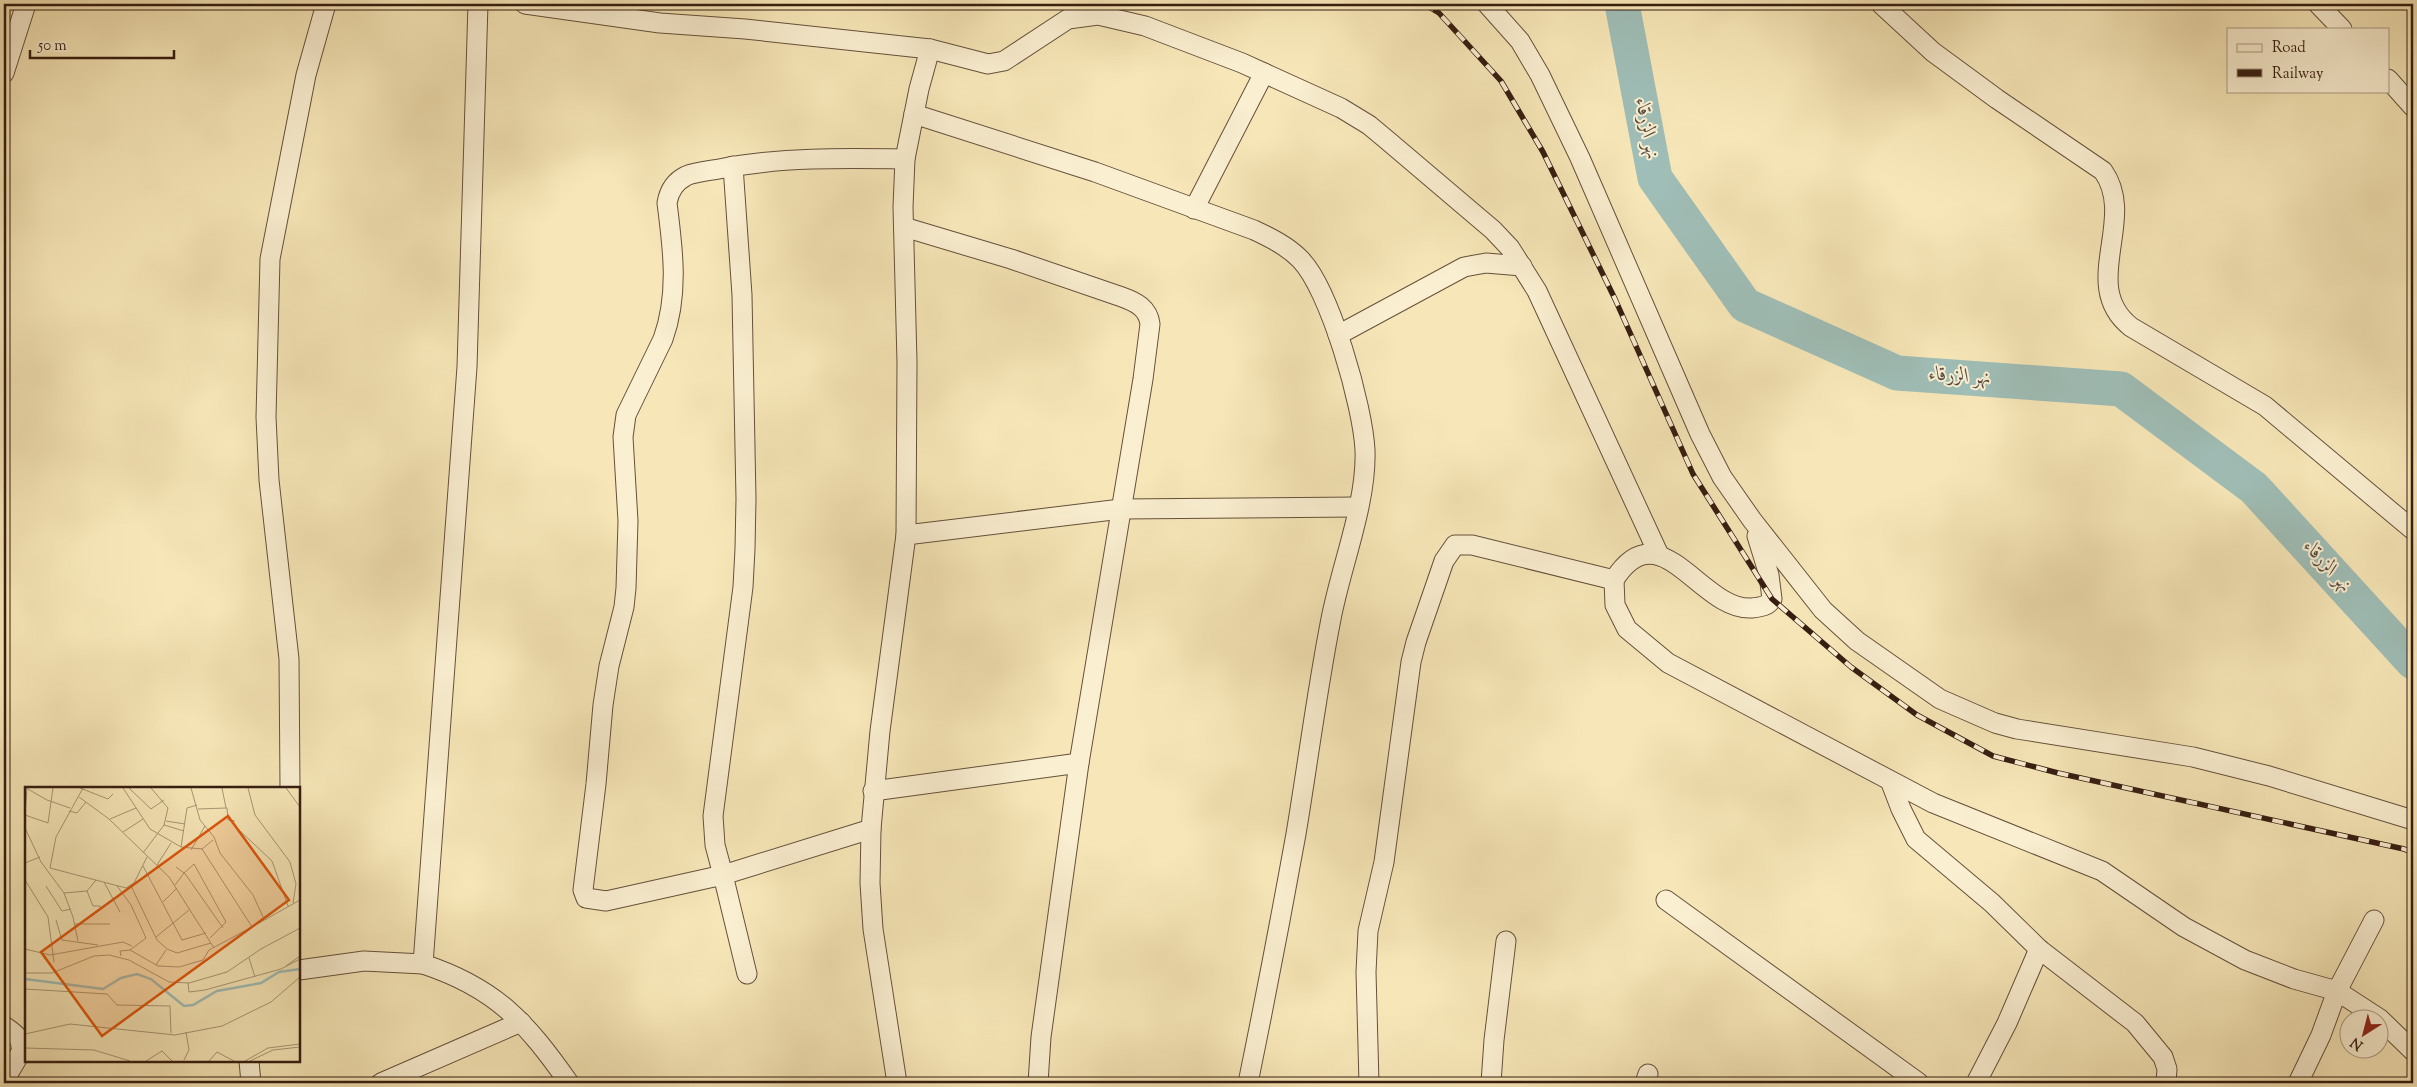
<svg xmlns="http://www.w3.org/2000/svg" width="2417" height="1087" viewBox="0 0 2417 1087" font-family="'Sorts Mill Goudy',Amiri,serif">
<rect width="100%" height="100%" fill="#f7e7b8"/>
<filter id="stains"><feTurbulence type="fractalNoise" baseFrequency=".004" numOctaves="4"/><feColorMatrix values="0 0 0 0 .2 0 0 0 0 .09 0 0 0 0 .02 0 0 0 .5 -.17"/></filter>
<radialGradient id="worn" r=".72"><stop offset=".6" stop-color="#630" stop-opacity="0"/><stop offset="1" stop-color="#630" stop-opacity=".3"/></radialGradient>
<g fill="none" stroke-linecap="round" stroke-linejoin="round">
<polyline stroke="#9fbeb7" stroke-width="35" points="1622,4 1655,178 1745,305 1897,373 2121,389 2254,488 2413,662"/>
<g stroke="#66503b" stroke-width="21">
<g id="minor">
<polyline points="525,4 660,23 745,29 930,49 988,64 1004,61 1068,19 1098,15 1145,26 1242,63 1341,108 1369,125 1387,140 1493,230 1510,248 1537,291 1659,555"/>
<polyline points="1487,4 1520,41 1540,75 1580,158 1700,434 1722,477 1752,520 1823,610 1857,641 1940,699 1995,723 2017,729 2193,757 2269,776 2413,820"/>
<path d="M1881,4l52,48 64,47 106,72c35,49 -25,114 28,156l134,79 148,124"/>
<polyline points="2318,4 2342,29"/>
<polyline points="4,73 26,4"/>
<polyline points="2388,79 2413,107"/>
<path d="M914,114l181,58 159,58c17,8 33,16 46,29 30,30 63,148 65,191 2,53 -24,116 -34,169 -14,71 -23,143 -35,215 -15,83 -31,166 -48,249"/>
<polyline points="733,166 742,295 746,499 745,549 743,587 713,816 715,845 723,875 871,829"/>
<polyline points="1194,209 1264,73"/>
<path d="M904,227l107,32 111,38c14,5 26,11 28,27l-7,55 -64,384 -38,274 -3,46"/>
<polyline points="1338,335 1464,267 1486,263 1522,266"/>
<polyline points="906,535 1121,509 1357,507"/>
<polyline points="1614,580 1615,605 1627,629 1668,663 1933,803 2102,871 2184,927 2245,960 2294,979 2337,991 2380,1019 2413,1051"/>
<polyline points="1891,783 1901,809 1916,839 1992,903 2039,949 2135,1023 2163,1057 2167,1069 2166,1083"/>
<polyline points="290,788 289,659 269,480 266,417 270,259 306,75 326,4"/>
<polyline points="873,791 1079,763"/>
<polyline points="1666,900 1919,1083"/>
<path d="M423,964c73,24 103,58 146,119"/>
<polyline points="299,970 364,961 423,964 467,367 478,4"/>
<path d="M747,974l-24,-99 -117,26 -20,-3 -3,-8 13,-106 7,-79 6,-39 15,-59 2,-19 2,-67 -5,-84 3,-22 37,-76c16,-44 10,-90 4,-136 2,-12 7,-21 19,-27 9,-4 22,-5 33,-7 61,-12 124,-11 186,-10"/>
<path d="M4,1026c10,7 19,12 17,26l-17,29"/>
<polyline points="249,1061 251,1083"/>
<polyline points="381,1083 521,1022"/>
<polyline points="897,1083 873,929 870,883 871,829 880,731 906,535 907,362 903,207 905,159 919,89 930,49"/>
<path d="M1369,1083l-3,-111 2,-41 16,-69 27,-200 5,-20 28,-81 11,-16h17l142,35c46,-73 87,32 138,28 9,-1 16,-2 20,-9l-3,-24 -12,-39"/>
<polyline points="1491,1083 1494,1040 1506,941"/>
<polyline points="1645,1083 1648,1074"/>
<polyline points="1976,1083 2007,1023 2039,949"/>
<polyline points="2298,1083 2321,1035 2337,991 2374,920"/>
</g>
</g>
<use href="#minor" stroke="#faefd1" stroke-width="19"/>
<g stroke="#361d11" stroke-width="5.5">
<polyline id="rail" points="1424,4 1439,13 1501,81 1543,152 1615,299 1693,474 1772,599 1851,667 1917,715 1993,756 2058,773 2404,849 2413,853"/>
</g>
<use href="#rail" stroke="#faefd1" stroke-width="4" stroke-dasharray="11" stroke-linecap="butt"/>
</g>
<g text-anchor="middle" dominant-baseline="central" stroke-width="4" stroke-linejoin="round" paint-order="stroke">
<g font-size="20" font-style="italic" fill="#564d43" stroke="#faefd1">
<text transform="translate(1646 129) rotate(79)">نهر الزرقاء</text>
<text transform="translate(1960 377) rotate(4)">نهر الزرقاء</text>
<text transform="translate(2327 567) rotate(48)">نهر الزرقاء</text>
</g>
</g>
<g transform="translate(25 787)">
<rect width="275" height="275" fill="#f7e7b8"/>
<path fill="none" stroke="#9fbeb7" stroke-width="2.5" d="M0,192l78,10 18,-11 16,-4 14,5 33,27 9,-1 24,-14 44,-8 18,-11 21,-3"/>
<path fill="none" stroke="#aa9675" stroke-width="1" d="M1,1l21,12 23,8M55,1l28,11 5,-5M58,1l-27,49 -6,31 76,20 8,-5 13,-26M98,1l27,41 31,18M104,1l22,21 13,-9M166,1l9,32 14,17 6,16 33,42 11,24M197,1l4,20M223,1l7,27 35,47 6,22 -3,19M261,1l14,19M54,10l30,22 60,58 45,71M172,18l-10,3 -6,39 21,2M173,22l29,-1 1,12 7,1M44,24l8,2 9,-11M0,26l2,-25M0,28l23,8 5,-35M85,32l26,-11M141,34l19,3M139,38l20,6M0,41l16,34 23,31 9,24 5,24M213,42l34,32 16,45M98,45l20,-13M188,53l-11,9 50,78 48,-27M166,63l14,-24M118,66l21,-28 4,-17 -17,-20M0,76l15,-6M132,78l14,-22M118,79l39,74 24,-7M151,80l8,6 10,-9 32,58 -16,16M0,93l23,37 6,45M71,93l-9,11 6,15h7l1,4M79,95l16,30M150,98l9,-12 2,2 37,53M21,99l16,25 9,-2M92,99l14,19 15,33 -16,12 -10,1 1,5M106,99l26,54 10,9 10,4 34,-10M39,106l23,-2M138,115l14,-14M31,133l6,20 36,5M50,137h35M131,150l33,-27M0,162l25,6 73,-13 9,4M105,163l28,16 21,1 24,-7 6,-10 43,-23M224,171l6,19M131,178l10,-15M261,179l14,-10M0,186h27l42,-17 15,-1 20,5 40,22 20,1 38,-11 34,-23 39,-21M163,196l1,9 16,-2 76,-21 19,-10M0,202l82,5 10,11 53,1 1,27M0,247l45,-10 105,11 47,-9 49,-24 29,-25M0,261l69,2 36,11M159,273l5,-10 -3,-18M121,274l16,-10 10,10M184,274l8,-9 17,9M220,274l23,-13 32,-4M225,274l23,-11 27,-3"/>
<path fill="#df560c" fill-opacity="0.15" stroke="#df560c" stroke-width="2.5" d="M203,29l61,84 -187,136 -61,-84z"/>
<rect width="275" height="275" fill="none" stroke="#361d11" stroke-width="2.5"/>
</g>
<rect width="2417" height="1087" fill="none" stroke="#f7e7b8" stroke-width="20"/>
<rect x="5" y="5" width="2407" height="1077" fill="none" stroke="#361d11" stroke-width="2.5"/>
<rect x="10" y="10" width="2397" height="1067" fill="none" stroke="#361d11"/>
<rect x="2227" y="28" width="162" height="65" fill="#faefd1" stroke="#ac9b84"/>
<rect x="2237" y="44" width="25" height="8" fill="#faefd1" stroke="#ac9b84"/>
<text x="2272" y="52" font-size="15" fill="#361d11">Road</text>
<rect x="2237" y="69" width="25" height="8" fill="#361d11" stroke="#ac9b84"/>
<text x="2272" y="78" font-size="15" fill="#361d11">Railway</text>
<g transform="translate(2364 1034) rotate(216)"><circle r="24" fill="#faefd1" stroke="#ac9b84"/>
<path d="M0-4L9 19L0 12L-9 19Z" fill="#8f2418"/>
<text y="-8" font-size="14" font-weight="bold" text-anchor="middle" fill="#361d11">N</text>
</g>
<path d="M30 50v8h144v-8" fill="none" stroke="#361d11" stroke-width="2.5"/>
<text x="38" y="50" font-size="15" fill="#361d11" stroke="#faefd1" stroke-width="4" paint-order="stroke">50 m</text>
<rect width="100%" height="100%" filter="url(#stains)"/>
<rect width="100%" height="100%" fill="url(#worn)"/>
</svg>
